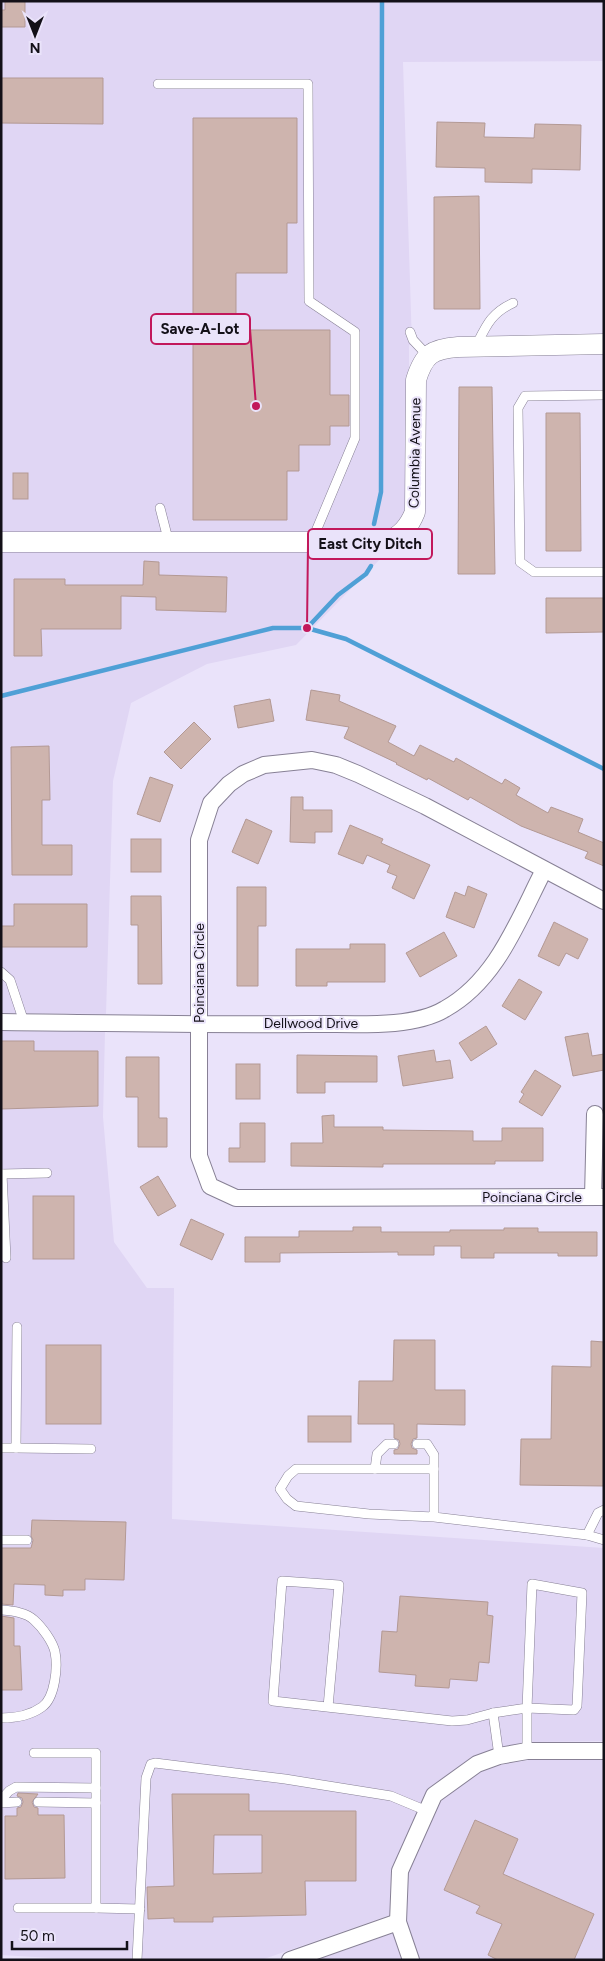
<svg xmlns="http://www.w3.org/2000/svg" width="605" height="1961" viewBox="0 0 605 1961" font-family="Figtree,sans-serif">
<rect width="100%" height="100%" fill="#eae3fa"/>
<g fill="#e0d6f4">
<polygon points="1,1 604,1 604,61 403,62 412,345 409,345 409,501 400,523 384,534 1,533"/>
<polygon points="1,551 377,553 388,551 296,645 207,664 131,703 113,781 106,1014 1,1013"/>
<polygon points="1,1031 105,1032 103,1117 114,1242 147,1288 174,1288 172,1519 604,1548 604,1741 527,1742 498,1748 473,1757 430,1788 390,1915 264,1959 85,1960 1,1955"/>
<polygon points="555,1759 604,1759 604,1960 420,1960 406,1920 408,1874 440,1801 481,1772 501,1765 528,1760"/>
<polygon points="393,1933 403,1960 316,1960"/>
</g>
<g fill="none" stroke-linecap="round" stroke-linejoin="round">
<g stroke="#4fa0d6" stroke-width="4.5">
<polyline points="374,524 381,492 382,1"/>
<polyline points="307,628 338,595 366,574 371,566"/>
<polyline points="1,696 273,628 307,628 346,639 604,769"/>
</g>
</g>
<g fill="#ceb4ae" stroke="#b39994" fill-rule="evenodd">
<polygon points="5,1 25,1 25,27 1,27 1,10 5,10"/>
<polygon points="1,78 103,78 103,124 1,123"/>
<polygon points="193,118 297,118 297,223 287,223 287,273 236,273 236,330 330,330 330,395 349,395 349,426 330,426 330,445 299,445 299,471 287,471 287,520 193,520"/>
<polygon points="437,122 485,123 484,137 534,138 535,124 581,125 580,170 532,169 532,183 485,182 485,168 436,167"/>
<polygon points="479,196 480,309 434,309 434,197"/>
<polygon points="459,387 492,387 495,574 458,574"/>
<polygon points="546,413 580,413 581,551 546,551"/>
<rect x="13" y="473" width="15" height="26"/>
<polygon points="144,561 159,562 159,575 227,577 226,612 156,610 156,597 121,596 121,629 41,629 42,656 14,656 14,579 65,579 65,585 143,585"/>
<polygon points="546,598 604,598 604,632 546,633"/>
<polygon points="311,690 340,695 339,701 396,726 388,742 414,756 420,745 454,762 456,758 502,784 505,779 520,788 516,795 548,813 551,807 583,819 578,832 604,843 604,866 585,858 588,852 521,826 470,797 468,800 428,778 427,780 396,764 397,763 344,738 349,727 306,720"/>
<polygon points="270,699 274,721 238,728 234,706"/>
<polygon points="194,722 211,739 181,769 164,752"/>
<polygon points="49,746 50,800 42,800 42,845 72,845 72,875 12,875 11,747"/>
<polygon points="150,777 173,785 160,822 137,814"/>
<polygon points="291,797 303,797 303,810 332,810 332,832 315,832 315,843 290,842"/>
<polygon points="246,819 272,831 258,864 232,852"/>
<polygon points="350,825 383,839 381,843 430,865 414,899 392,888 397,876 387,872 390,865 367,855 363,864 338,854"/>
<rect x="131" y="839" width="30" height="33"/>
<polygon points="468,886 487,894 474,928 446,917 455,892 465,896"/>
<polygon points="237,887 266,887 266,926 258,926 258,986 237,986"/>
<polygon points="131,896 161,896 162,984 138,984 138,925 131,925"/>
<polygon points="14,904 87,904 87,947 1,947 1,926 14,926"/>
<polygon points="554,922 588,939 578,959 566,953 559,966 538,956"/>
<polygon points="444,932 457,956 420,977 406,953"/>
<polygon points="350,944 385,944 385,982 327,982 327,986 296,986 296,949 350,949"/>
<polygon points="519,979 542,992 525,1020 502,1006"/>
<polygon points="486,1026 497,1044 471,1061 459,1043"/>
<polygon points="588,1033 592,1056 604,1054 604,1070 573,1076 565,1037"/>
<polygon points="1,1041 34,1041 34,1051 98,1051 98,1106 1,1109"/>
<polygon points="434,1050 436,1062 450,1060 453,1078 403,1086 398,1056"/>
<polygon points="297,1055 377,1056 377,1082 325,1082 325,1093 297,1093"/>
<polygon points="126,1057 159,1057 159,1118 167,1118 167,1147 138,1147 138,1097 126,1097"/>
<rect x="236" y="1064" width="24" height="35"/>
<polygon points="535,1070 561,1086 542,1116 519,1102 524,1094 521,1092"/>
<polygon points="334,1115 334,1127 383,1127 383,1130 473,1131 473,1141 502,1141 502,1128 543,1128 543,1161 495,1161 495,1164 383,1164 383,1167 291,1166 291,1143 323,1143 322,1116"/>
<polygon points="240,1123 265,1123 265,1162 229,1162 229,1148 240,1148"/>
<polygon points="158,1176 176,1206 158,1216 140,1187"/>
<rect x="33" y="1196" width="41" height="63"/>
<polygon points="191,1219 224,1234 212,1260 180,1245"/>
<polygon points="353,1227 381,1227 381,1232 450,1232 450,1230 504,1230 504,1228 538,1228 538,1232 597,1232 597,1256 558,1256 558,1253 494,1253 494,1258 461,1258 461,1246 434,1246 434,1255 398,1255 398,1252 280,1253 280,1262 245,1262 245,1237 299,1237 299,1231 353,1231"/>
<polygon points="394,1340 435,1340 435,1390 465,1390 465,1425 417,1424 417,1438 413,1439 411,1444 412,1448 417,1450 417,1454 394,1454 394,1450 398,1449 400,1444 399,1440 394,1438 394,1424 358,1424 359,1381 393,1381"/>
<polygon points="591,1341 604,1342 604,1486 520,1485 521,1439 551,1439 552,1366 591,1367"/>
<rect x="46" y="1345" width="55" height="79"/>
<rect x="308" y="1416" width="43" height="26"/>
<polygon points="32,1520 126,1522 124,1580 85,1579 85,1590 63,1590 63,1596 45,1595 45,1585 14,1584 13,1605 1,1604 1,1548 31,1548 33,1540 31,1536"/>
<polygon points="400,1596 488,1602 487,1615 493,1616 489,1663 479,1662 477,1681 450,1679 449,1688 415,1686 416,1675 379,1672 382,1631 397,1632"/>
<polygon points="1,1616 14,1618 14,1646 20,1646 22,1690 1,1690"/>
<polygon points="18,1793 38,1794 32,1802 34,1807 38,1808 38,1815 64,1815 65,1878 5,1879 5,1816 17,1816 17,1808 21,1807 23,1802 22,1798 17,1796"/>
<path d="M172,1794h77v17h107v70h-51l1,34 -93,2v5h-39v-4l-26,1 -1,-32 27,-1zM214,1835h48v38l-49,1z"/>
<polygon points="475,1820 518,1839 503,1874 594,1914 574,1960 498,1960 488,1955 502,1924 476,1913 480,1906 444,1890"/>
</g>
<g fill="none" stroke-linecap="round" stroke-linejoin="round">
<g stroke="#878095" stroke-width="10">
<g id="service">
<polyline points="158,84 308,84 309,301 355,332 355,438 311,543"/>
<polyline points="410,332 413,340 428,356"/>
<path d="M476,346c10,-20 15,-33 37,-43"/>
<polyline points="604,395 525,396 518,408 520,562 534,572 604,572"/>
<polyline points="160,508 169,543"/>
<polyline points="1,972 10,980 24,1022"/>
<polyline points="1,1174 47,1173"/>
<polyline points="2,1174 6,1258"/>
<polyline points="417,1444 427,1444 434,1455 434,1469"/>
<polyline points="1,1448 16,1448 17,1327"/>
<polyline points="16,1448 91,1449"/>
<polyline points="375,1469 377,1454 387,1444 394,1444"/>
<polyline points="434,1517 369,1514 296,1506 287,1499 280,1489 288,1476 296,1469 434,1469 434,1517 587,1535 604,1540"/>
<polyline points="587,1535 598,1513 604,1510"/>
<polyline points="1,1540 27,1540"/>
<path d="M1,1610c11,1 25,2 33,10 8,7 19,22 21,32 3,15 0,46 -13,55 -11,8 -27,11 -41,11"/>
<polyline points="328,1707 339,1585 282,1581 273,1701 452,1721 467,1720 493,1713 527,1708 532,1584 582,1593 577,1706 574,1710 527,1708 527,1751"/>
<polyline points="493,1713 499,1756"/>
<polyline points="1,1800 9,1791 16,1787 96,1788"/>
<polyline points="38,1802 96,1803"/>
<polyline points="1,1803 17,1802"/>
<polyline points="18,1908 96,1908 96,1753 34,1753"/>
<polyline points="96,1908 140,1909"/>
<polyline points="137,1960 146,1778 151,1764 155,1763 285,1779 391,1796 427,1811"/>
</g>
</g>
<g stroke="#878095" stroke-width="18">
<g id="minor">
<polyline points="604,901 425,806 358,774 336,765 312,760 264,765 243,774 229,784 211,803 199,840 199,1156 210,1186 236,1198 604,1197"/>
<path d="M1,1022c102,1 204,3 306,2 41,-1 103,6 138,-15 52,-29 73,-89 99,-139"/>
<polyline points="593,1197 595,1114"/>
<polyline points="290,1960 398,1922"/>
<polyline points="411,1960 398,1922 400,1871 434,1795 477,1764 499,1756 527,1751 604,1751"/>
</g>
</g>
<g stroke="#878095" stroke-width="21">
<path id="tertiary" d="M1,542h385c15,-6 23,-15 29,-30l1,-132c8,-26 16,-31 42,-33l146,-3"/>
</g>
<use href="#service" stroke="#fff" stroke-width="9"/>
<use href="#minor" stroke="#fff" stroke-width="16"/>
<use href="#tertiary" stroke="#fff" stroke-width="20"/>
</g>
<g text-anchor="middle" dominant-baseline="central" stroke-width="4" stroke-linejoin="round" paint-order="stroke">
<g font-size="14" fill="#131018" stroke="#eae3fa">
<text transform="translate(415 453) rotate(-89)">Columbia Avenue</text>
<text transform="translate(199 973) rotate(-90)">Poinciana Circle</text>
<text x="311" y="1023">Dellwood Drive</text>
<text x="532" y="1197">Poinciana Circle</text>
</g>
</g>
<path fill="none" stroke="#c2185b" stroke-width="2" d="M256 406L250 329M307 628L308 544"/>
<g fill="#c2185b" stroke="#eae3fa" stroke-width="2">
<circle cx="256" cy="406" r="5"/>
<circle cx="307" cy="628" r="5"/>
</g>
<g fill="#eae3fa" stroke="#c2185b" stroke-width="2">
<rect x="151" y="314" width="99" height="30" rx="5"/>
<rect x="308" y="529" width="124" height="30" rx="5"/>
</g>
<g font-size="15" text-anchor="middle" font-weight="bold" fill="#131018">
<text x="200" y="334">Save-A-Lot</text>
<text x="370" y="549">East City Ditch</text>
</g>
<rect width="605" height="1961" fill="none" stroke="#131018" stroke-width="5"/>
<g transform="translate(35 35) rotate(180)" stroke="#eae3fa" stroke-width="4" paint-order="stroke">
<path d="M0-4L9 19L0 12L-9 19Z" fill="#131018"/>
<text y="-8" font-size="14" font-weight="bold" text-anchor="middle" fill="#131018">N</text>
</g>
<path d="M12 1941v8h115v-8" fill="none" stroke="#131018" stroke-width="2.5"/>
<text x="20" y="1941" font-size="15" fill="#131018" stroke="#eae3fa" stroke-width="4" paint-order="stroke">50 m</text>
</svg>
